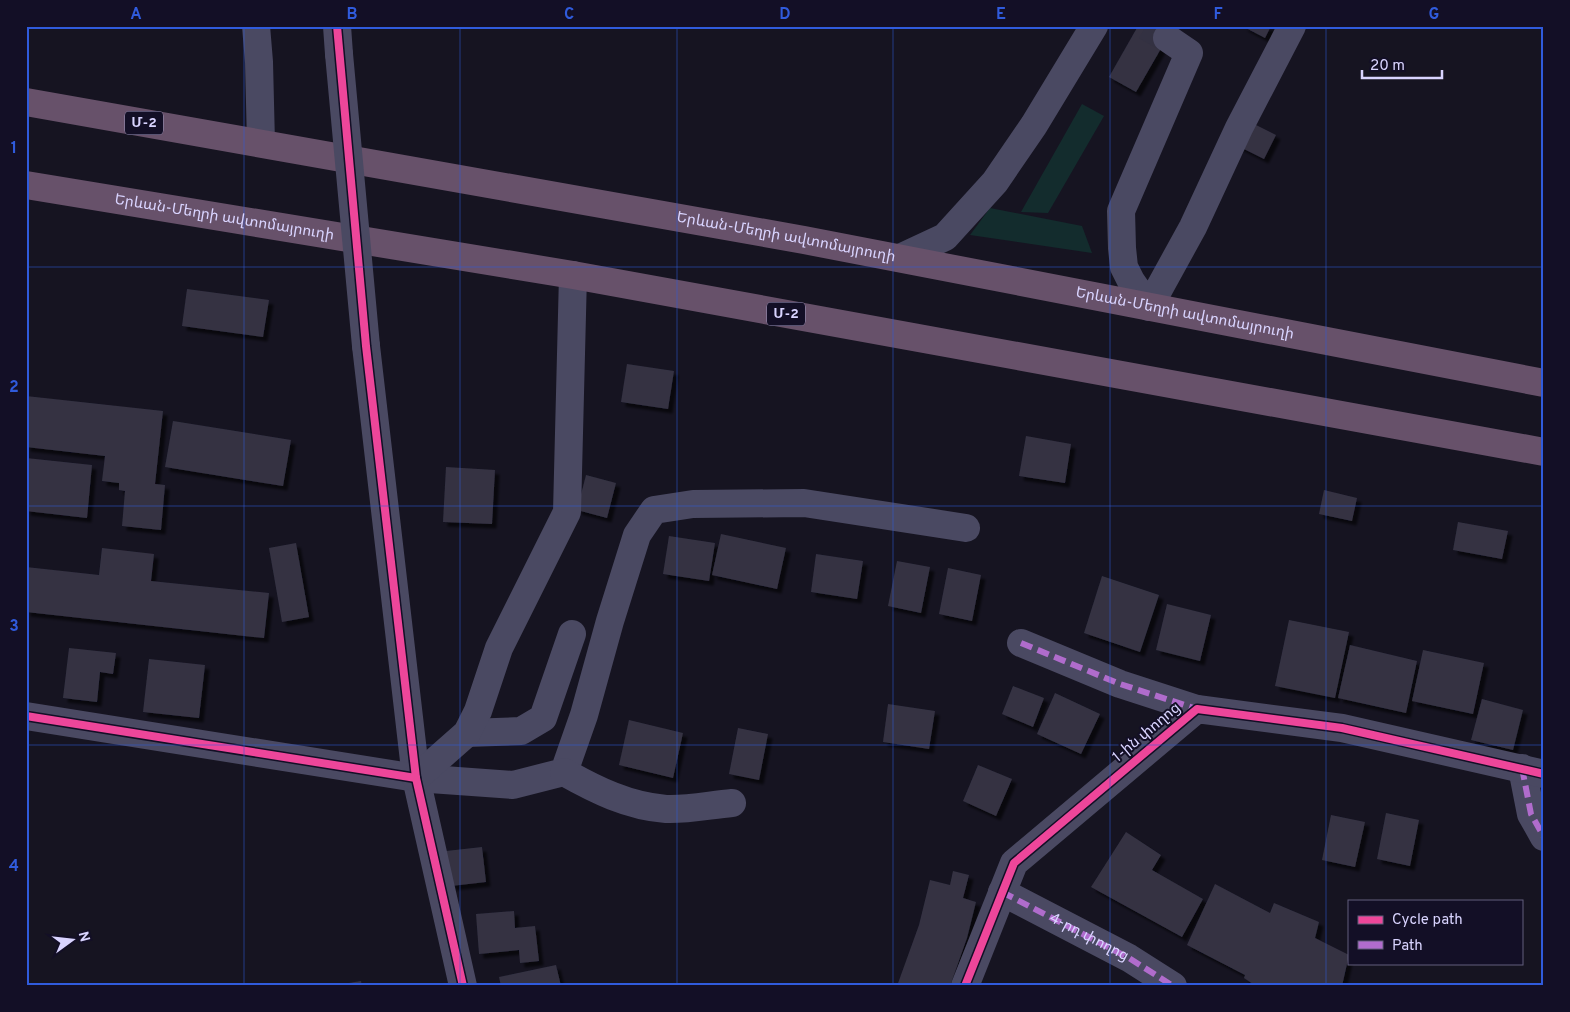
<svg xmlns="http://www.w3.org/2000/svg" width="1570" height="1012" viewBox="0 0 1570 1012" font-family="Overpass,'Noto Sans Armenian',sans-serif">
<defs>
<filter id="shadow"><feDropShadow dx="4.5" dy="4.5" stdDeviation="1" flood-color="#0009"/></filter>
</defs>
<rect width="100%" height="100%" fill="#161421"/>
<g fill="#132c2d">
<polygon points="1082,104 1104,116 1048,213 1021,212"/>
<polygon points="990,208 1082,226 1092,253 970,235"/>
</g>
<g fill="#343243" filter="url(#shadow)">
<polygon points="1138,26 1174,26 1136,92 1109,77"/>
<polygon points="1242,26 1271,26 1265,38"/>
<polygon points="1250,122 1276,135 1264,159 1238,146"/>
<polygon points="187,289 269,300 263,337 182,326"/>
<polygon points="627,364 674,371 668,409 621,402"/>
<polygon points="26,396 163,411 155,484 165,485 161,530 122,526 125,491 119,490 119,483 102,481 105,456 26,447"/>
<polygon points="173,421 291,440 283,486 165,467"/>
<polygon points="1026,436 1071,444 1065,483 1019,476"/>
<polygon points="26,458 92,465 87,518 26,511"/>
<polygon points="446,467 495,470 492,524 443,522"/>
<polygon points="586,475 616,483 607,518 577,510"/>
<polygon points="1324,490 1357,498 1352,521 1319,514"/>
<polygon points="1458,522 1508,531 1502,559 1453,550"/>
<polygon points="721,534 786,548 777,589 712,575"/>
<polygon points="669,536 715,543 709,581 663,574"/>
<polygon points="296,543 309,617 282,622 269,548"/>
<polygon points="102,548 154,554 151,581 269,593 264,638 26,612 26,567 99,575"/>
<polygon points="816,554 863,561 857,599 811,592"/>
<polygon points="897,561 930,567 921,613 888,606"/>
<polygon points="948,568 981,575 972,621 939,614"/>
<polygon points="1102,576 1159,595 1140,652 1084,633"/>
<polygon points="1167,604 1211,615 1200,661 1156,650"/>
<polygon points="1289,620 1349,632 1335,698 1275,686"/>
<polygon points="1350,645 1417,661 1406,713 1338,698"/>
<polygon points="69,648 116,653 113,674 100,672 97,702 63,698"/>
<polygon points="1423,650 1484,663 1473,714 1412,701"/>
<polygon points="149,659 205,665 199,718 143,712"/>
<polygon points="1013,686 1044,698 1033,727 1002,714"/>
<polygon points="1055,693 1100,714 1081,754 1037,734"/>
<polygon points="1482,699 1523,710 1513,750 1471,740"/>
<polygon points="888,704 935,711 929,749 883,742"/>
<polygon points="629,720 683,733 673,778 619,765"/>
<polygon points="738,728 768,734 759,780 729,774"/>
<polygon points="978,765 1012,779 996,816 963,801"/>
<polygon points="1386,813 1419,820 1410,866 1377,859"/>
<polygon points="1331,815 1365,822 1355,867 1322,860"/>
<polygon points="1126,832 1161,855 1152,870 1203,899 1182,937 1091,887"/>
<polygon points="482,847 486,882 451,886 446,851"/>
<polygon points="953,871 969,875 963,898 976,902 967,938 950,986 897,986 919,925 930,880 950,885"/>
<polygon points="1215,884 1270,913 1274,903 1319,922 1315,938 1349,955 1342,986 1256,986 1244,978 1245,975 1187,945"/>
<polygon points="514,911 515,928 535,926 539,961 520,963 519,950 479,954 476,914"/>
<polygon points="556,965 561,986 501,986 499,977"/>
<polygon points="361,981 362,986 337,986 337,985"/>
</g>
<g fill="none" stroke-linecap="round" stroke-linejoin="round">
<polyline stroke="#333142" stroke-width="28" stroke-dasharray="28 14" stroke-linecap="butt" points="1146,26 1167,38"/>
<g stroke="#4a4962" stroke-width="28">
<polyline points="256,26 259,62 261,143"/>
<polyline points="337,26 339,54"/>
<polyline points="1167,38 1189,53 1121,211 1122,248 1124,267 1131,281 1149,307 1193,227 1239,128 1292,26"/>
<polyline points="900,258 945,237 995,182 1034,125 1094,26"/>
<polyline points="366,346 416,778 463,986"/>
<polyline points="1021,643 1120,684 1197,709"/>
<polyline points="26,716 416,778 513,785 564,772 584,715 610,621 637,535 654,510 693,504 804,503 966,528"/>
<polyline points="467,733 521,731 543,718 572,634"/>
<polyline points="1522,768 1531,814 1544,837"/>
<path d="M564,772c32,18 64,34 102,37 21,1 44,-4 66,-6"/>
<polyline points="416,778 467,733 478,711 499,648 567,512 573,275"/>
<path id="s1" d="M1002,892l127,66 44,28"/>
<polyline points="965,986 1014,863 1197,709 1342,728 1544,774"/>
</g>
<g stroke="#67516a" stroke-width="28">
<path id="s2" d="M26,102l778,138 740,143"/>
<path id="s3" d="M26,185l547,90 971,177"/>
</g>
<polyline stroke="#4a4962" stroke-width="28" points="339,54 366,346"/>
<g stroke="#b06ccc" stroke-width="6" stroke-dasharray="12 6" stroke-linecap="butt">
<polyline points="1021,643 1120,684 1197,709"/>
<polyline points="1522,768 1531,814 1544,837"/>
<polyline points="1002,892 1129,958 1173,986"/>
</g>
<g stroke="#130f26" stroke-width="11">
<g id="cycleway">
<polyline points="337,26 366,346 416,778 463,986"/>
<polyline points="26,716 416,778"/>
<polyline points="965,986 1014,863 1197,709 1342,728 1544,774"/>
</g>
</g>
<use href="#cycleway" stroke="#ed469a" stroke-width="8"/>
</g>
<path fill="none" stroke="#305bdc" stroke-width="1" stroke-opacity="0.55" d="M244,26v960M460,26v960M677,26v960M893,26v960M1110,26v960M1326,26v960M26,267h1518M26,506h1518M26,745h1518"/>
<g text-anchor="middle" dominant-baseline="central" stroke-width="4" stroke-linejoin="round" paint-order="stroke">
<g fill="#130f26" stroke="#9e99be" stroke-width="1">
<rect x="125" y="111.5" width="38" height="23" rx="4"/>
<rect x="767" y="302.5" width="38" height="23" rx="4"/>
</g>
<g font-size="14" font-weight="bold" fill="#d9d4ff">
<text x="144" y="123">Մ-2</text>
<text x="786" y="314">Մ-2</text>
</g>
<g font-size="15" fill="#d9d4ff" stroke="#130f26">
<text stroke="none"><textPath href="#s3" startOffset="201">Երևան-Մեղրի ավտոմայրուղի</textPath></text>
<text stroke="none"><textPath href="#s2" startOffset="772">Երևան-Մեղրի ավտոմայրուղի</textPath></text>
<text stroke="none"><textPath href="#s2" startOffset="1178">Երևան-Մեղրի ավտոմայրուղի</textPath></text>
<text transform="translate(1147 733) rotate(-40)">1-ին փողոց</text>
<text stroke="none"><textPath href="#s1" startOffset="98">4-րդ փողոց</textPath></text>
</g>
</g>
<rect width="1570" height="1012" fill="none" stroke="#130f26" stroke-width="55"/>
<rect x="1348" y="900" width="175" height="65" fill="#130f26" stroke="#625e7d"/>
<rect x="1358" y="916" width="25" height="8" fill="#ed469a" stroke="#625e7d"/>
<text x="1392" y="924" font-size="15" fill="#d9d4ff">Cycle path</text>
<rect x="1358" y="941" width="25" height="8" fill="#b06ccc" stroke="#625e7d"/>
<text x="1392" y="950" font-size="15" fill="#d9d4ff">Path</text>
<g transform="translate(72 940) rotate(75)" stroke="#130f26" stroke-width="4" paint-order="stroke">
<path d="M0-4L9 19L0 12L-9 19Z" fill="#d9d4ff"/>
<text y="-8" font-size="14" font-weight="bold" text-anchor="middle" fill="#d9d4ff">N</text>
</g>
<path d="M1362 70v8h80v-8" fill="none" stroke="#d9d4ff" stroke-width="2.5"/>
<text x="1370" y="70" font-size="15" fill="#d9d4ff" stroke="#130f26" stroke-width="4" paint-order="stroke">20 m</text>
<rect x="28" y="28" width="1514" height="956" fill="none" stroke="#305bdc" stroke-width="2"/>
<g font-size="16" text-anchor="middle" font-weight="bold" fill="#305bdc">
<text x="136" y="19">A</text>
<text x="352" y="19">B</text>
<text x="569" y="19">C</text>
<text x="785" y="19">D</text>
<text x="1001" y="19">E</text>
<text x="1218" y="19">F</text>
<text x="1434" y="19">G</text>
<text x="14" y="153">1</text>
<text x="14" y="392">2</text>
<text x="14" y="631">3</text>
<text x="14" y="871">4</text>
</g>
</svg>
